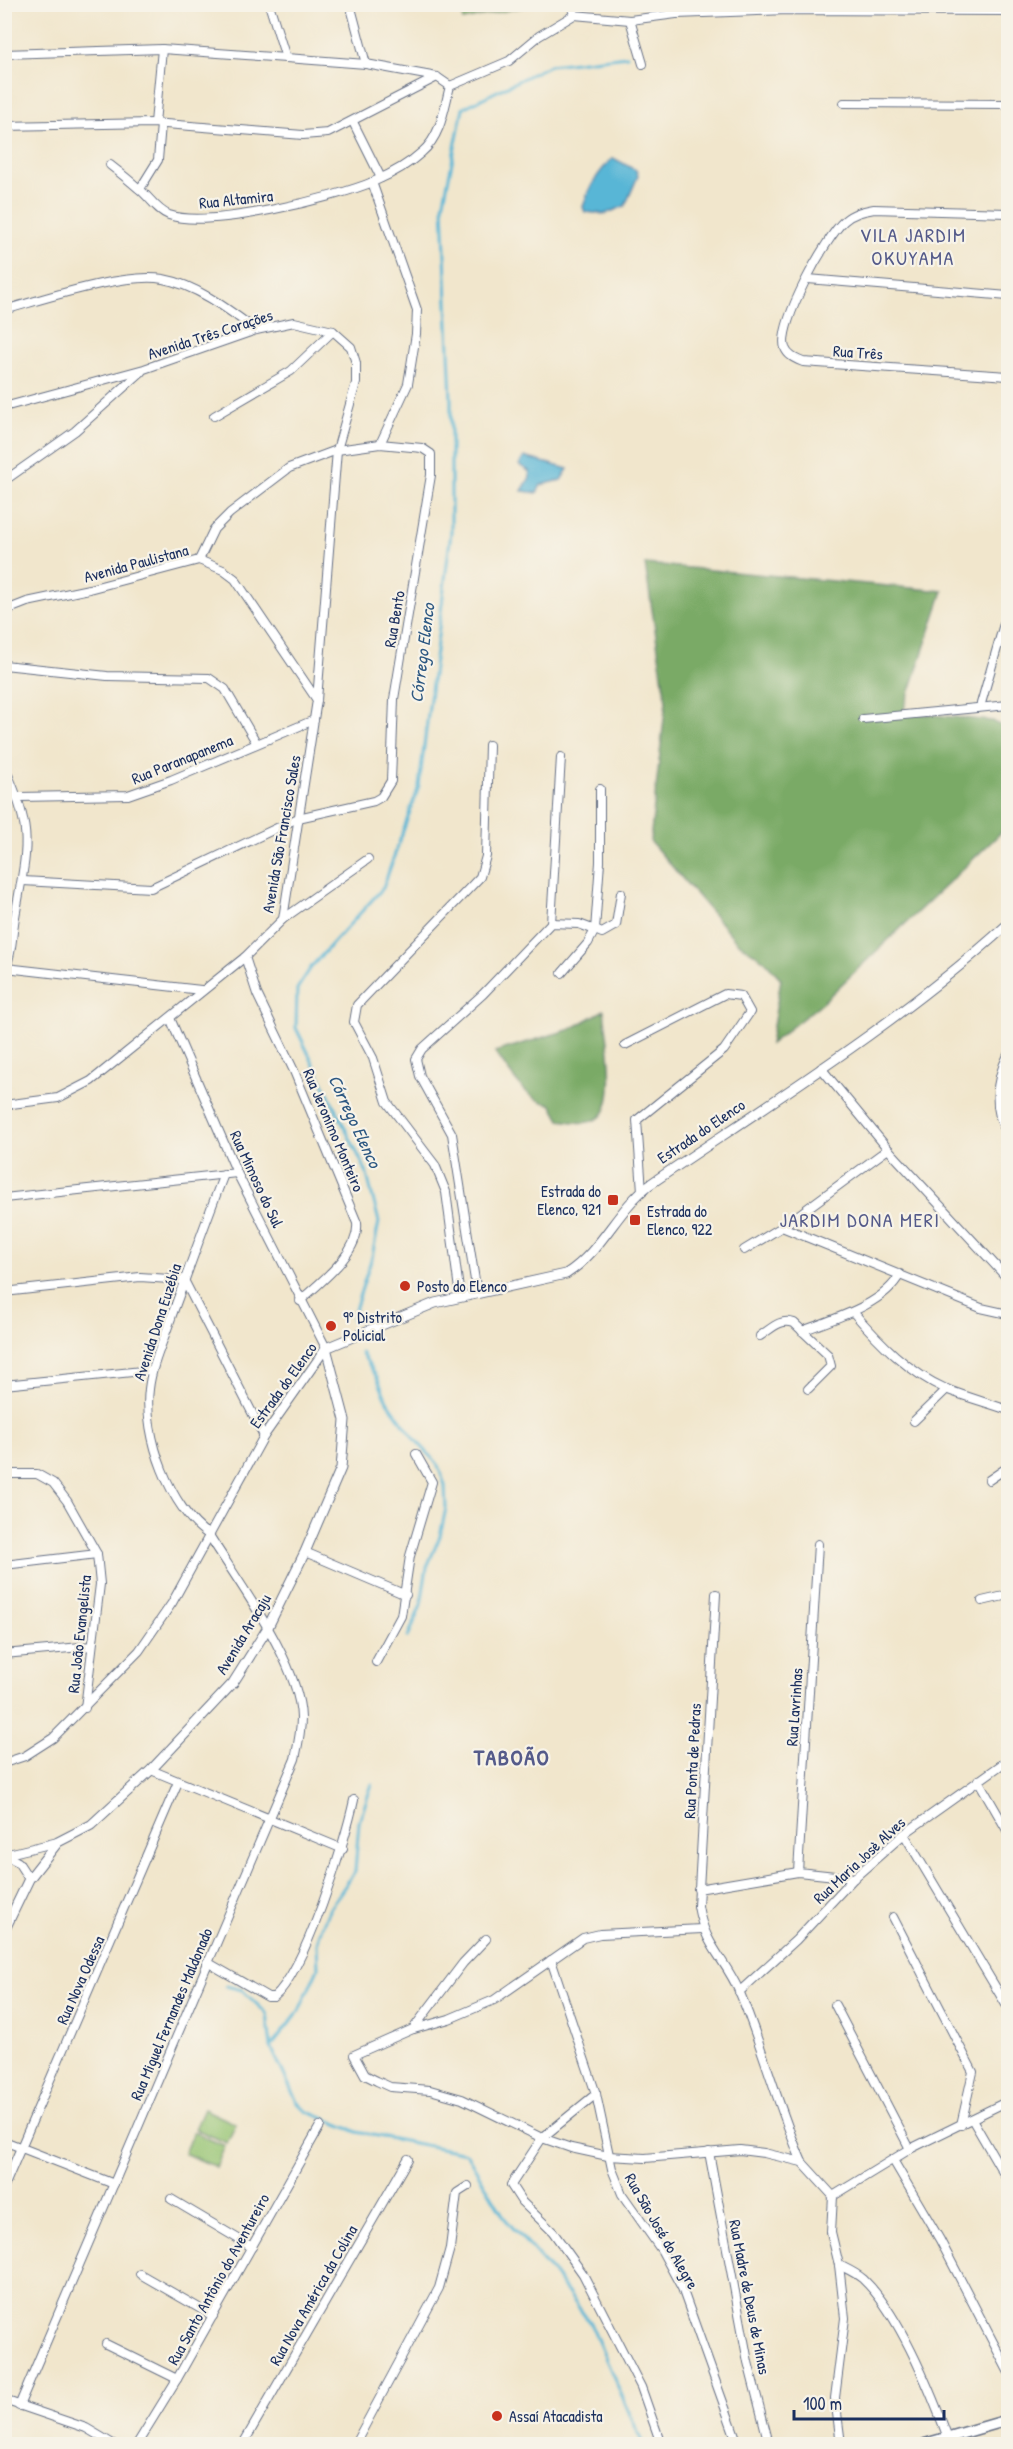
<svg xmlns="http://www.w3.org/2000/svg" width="1013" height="2449" viewBox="0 0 1013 2449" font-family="'Patrick Hand',sans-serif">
<rect width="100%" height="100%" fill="#f7f3e8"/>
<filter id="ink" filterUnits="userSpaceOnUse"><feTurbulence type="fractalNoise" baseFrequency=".0167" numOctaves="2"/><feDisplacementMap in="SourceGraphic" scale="12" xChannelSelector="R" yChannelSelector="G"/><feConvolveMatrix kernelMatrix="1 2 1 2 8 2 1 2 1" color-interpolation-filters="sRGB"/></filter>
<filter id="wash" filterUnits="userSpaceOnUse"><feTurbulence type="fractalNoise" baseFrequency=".008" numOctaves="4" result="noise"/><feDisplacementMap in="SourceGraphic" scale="24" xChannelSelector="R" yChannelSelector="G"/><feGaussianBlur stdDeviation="1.35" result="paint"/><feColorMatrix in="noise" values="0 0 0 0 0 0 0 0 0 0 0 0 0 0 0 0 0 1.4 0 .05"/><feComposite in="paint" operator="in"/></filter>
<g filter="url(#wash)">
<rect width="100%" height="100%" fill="#f1e6cc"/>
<g fill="#98c574" stroke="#5a7a69" stroke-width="1.5">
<polygon points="460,4 532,4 532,5 463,20"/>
<polygon points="204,2109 236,2124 227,2143 195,2129"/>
<polygon points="193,2132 225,2146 216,2167 184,2153"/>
</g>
<g fill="#7aaa66" stroke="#4a6c62" stroke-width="1.5">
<polygon points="645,564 943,591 903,712 993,721 1008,731 1008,826 822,1003 770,1044 781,979 765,961 737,942 650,841 666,701"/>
<path d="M604,1010c2,23 17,97 -7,109 -12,6 -25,3 -37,1l-9,-16c-26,-3 -41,-32 -56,-52l76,-23z"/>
</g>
<g fill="#58b6d6" stroke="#3a729a" stroke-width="1.5">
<path d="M613,158l23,12 2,6 -13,30 -20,8 -20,-2 -2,-5c5,-18 16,-36 30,-49z"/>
<polygon points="524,457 568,469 561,480 541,485 537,493 522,491 530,477 529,471 519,465"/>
</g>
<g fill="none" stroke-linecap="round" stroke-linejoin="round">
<g stroke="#58b6d6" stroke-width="3">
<polyline points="352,1319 372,1257 379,1222 366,1171 296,1028 297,989 312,966 383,888 419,786 451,532 451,400 443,206 463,108 550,65 627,56"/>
<polyline points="361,1352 377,1377 387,1401 413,1437 437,1463 445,1485 446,1508 440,1536 427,1567 421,1605 408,1637"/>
<polyline points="226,1986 242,1990 267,2014 271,2047 297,2102 306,2111 357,2132 466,2153 506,2220 554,2274 590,2323 643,2444"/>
<polyline points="271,2047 299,2011 318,1968 317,1944 321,1929 330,1908 355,1871 359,1822 372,1784"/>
</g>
</g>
</g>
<g filter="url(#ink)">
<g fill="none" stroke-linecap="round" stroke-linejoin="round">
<g stroke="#666f84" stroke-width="10">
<g id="minor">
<polyline points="269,4 286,58"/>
<polyline points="350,4 366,64"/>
<polyline points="571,4 574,15"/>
<polyline points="630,20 643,64"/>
<polyline points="4,54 162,49 286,58 366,64 437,77 450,86"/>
<polyline points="844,103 1008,104"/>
<polyline points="353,122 381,178"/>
<polyline points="155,123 162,49"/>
<polyline points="4,126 153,123 303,135 328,133 437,77"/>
<path d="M110,165c9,7 19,15 28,23 11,8 18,22 31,27 39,14 167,-17 206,-34 16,-7 34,-17 47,-29 19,-16 22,-43 28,-66l59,-25 30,-25 35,-21 56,5 46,-6 111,-4 221,1"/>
<polyline points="372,182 417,310 416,334 408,384 380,444"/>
<polyline points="140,189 158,160 161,124"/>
<path d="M1007,213l-133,-4c-11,2 -21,4 -30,12 -18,16 -67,104 -59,127 3,8 11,11 18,14l205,14"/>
<polyline points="808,279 1008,296"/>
<path d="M4,310c40,-11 120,-38 159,-31 34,6 66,31 93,51"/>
<polyline points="4,407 144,369 256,330 294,322 333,331 351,347 356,363 356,383 337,450 317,700 283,919 245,957 91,1081 58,1098 4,1105"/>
<polyline points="214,416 291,371 333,331"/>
<polyline points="4,481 75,431 141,372"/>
<polyline points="4,611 27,602 89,589 199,560 223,570 235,579 317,700"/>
<polyline points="4,665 107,676 209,678 225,689 256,742"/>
<polyline points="980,707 1008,610"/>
<polyline points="863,719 1008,705"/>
<path d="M4,766c31,67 23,81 11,151 -3,17 -3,39 -11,54"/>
<polyline points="19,797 128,795 171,780 314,720"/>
<polyline points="23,881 151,888 298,818 374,801 381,797 391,781 394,699 431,475 431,454 422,448 380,444 337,450 289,468 230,513 214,529 199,560"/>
<polyline points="283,919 368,859"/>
<polyline points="551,923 561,757"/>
<path d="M245,957l12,37 37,77 63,152c3,30 -37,59 -57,78"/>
<polyline points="6,968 201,990"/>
<polyline points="562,973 588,943 595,930 602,933 616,925 621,893"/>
<polyline points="625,1045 725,994 741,996 750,1012 724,1050 637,1120 642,1191"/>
<path d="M1008,1055c-13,26 -15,55 0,81"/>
<polyline points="821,1068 888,1149 1008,1279"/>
<polyline points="4,1198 237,1173"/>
<polyline points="782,1227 981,1308 1008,1314"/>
<polyline points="744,1250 782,1227 888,1149"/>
<polyline points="4,1292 140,1277 184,1280 264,1436"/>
<polyline points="477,1293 452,1134 420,1076 416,1059 422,1049 483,994 551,923 579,924 595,930 600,862 600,789"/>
<polyline points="460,1297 446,1192 435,1165 387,1102 373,1058 354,1022 357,1005 480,877 486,856 489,745"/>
<path d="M853,1312c27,31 55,60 93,77 20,8 42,14 62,21"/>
<path d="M802,1331c31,-12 82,-26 98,-57"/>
<path d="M760,1336c11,-7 20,-18 34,-13l34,32 3,11 -23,23"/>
<polyline points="4,1385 152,1370"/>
<polyline points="914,1421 947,1389"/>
<polyline points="4,1474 37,1474 53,1483 67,1501 97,1554 100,1584 85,1708"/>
<polyline points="989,1480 1008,1467"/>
<polyline points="305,1552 406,1595"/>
<polyline points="4,1565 97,1554"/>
<path d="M716,1594l-18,312c7,41 27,52 42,87 23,55 38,114 62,169"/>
<polyline points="982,1601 1008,1595"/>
<polyline points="4,1654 92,1646"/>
<polyline points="376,1662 401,1616 410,1556 432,1482 416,1454"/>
<polyline points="4,1763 25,1756 53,1738 139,1651 172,1603 264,1436 326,1348 237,1173 170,1018"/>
<polyline points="151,1770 343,1849"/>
<polyline points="978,1780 1008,1832"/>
<polyline points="904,1834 1008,2008"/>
<polyline points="4,1855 58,1842"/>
<polyline points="5,1855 18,1862 29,1879"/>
<polyline points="798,1872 818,1544"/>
<polyline points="698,1889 798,1872 854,1878"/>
<polyline points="893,1917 973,2072 961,2125"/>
<polyline points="486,1939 463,1963 413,2029 354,2055 365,2075 377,2081 390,2087 430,2090 462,2099 542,2138 571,2148 608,2156 645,2158 740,2150 764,2153 802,2162 833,2196"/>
<polyline points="551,1960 596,2094 612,2169 622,2194 662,2251 682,2288 738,2444"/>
<path d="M207,1962l61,35h6c31,-26 71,-155 80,-197"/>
<polyline points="739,1992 796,1940 854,1878 904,1834 1008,1760"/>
<polyline points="835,2005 910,2149"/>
<polyline points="414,2029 449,2019 494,2000 583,1938 600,1934 702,1929"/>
<polyline points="596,2094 542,2138 511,2185 522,2202 553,2232 583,2274 641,2387 661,2444"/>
<polyline points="972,2119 1008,2181"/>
<polyline points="4,2141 114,2184"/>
<polyline points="709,2152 748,2362 769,2444"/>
<polyline points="893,2160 940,2240 1008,2371"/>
<polyline points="4,2187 178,1782"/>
<polyline points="833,2196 831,2232 839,2265 845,2318 835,2398 841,2444"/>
<polyline points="833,2196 910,2149 1008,2101"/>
<polyline points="171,2199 252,2247"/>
<path d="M839,2265c8,4 17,8 24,14 36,34 68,113 85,159"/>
<polyline points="140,2274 213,2316"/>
<polyline points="106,2344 177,2379"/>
<polyline points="4,2400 86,2428 113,2444"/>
<path d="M19,2406l276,-647c3,-14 6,-27 6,-41 -1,-54 -63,-136 -92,-183 -39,-26 -66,-100 -60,-146 3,-26 15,-49 23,-74 17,-47 34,-94 52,-141"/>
<polyline points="137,2444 177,2379 320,2126"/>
<polyline points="243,2444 408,2159"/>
<polyline points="355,2444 439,2288 450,2248 457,2193 468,2186"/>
</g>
</g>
<g stroke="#666f84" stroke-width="11">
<path id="tertiary" d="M4,1931l25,-52 29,-37 33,-17 60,-55 82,-87 34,-54 38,-77 36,-84 4,-48 -19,-72 109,-45 131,-29c36,-23 50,-63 83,-89 122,-83 250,-162 359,-261"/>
</g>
<g stroke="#666f84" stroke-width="13">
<polyline id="secondary" points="925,2444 1008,2420"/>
</g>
<use href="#minor" stroke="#fff" stroke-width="8"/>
<use href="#tertiary" stroke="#fff" stroke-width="9"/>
<use href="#secondary" stroke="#fff" stroke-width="10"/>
</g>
</g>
<g fill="#c8321e" stroke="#f7f3e8" stroke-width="2">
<rect x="607" y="1194" width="12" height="12" rx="3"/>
<rect x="629" y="1214" width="12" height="12" rx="3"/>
<circle cx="405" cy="1286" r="6"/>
<circle cx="331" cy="1326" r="6"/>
<circle cx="497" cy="2416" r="6"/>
</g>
<g text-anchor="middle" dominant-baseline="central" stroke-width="4.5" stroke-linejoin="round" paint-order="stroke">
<g font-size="16" fill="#1b2f5e" stroke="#f7f3e8">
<text transform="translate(236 199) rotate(-6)">Rua Altamira</text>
<text transform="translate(210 334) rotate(-18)">Avenida Três Corações</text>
<text transform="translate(858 352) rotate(4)">Rua Três</text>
<text transform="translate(136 563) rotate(-15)">Avenida Paulistana</text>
<text transform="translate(394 619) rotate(-80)">Rua Bento</text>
<text transform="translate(182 759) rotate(-22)">Rua Paranapanema</text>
<text transform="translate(281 834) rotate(-80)">Avenida São Francisco Sales</text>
<text transform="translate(334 1130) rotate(67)">Rua Jeronimo Monteiro</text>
<text transform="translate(701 1131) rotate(-34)">Estrada do Elenco</text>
<text transform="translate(257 1179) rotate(65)">Rua Mimoso do Sul</text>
<text transform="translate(157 1322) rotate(-72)">Avenida Dona Euzébia</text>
<text transform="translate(283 1385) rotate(-54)">Estrada do Elenco</text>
<text transform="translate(79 1634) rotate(-84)">Rua João Evangelista</text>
<text transform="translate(243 1634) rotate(-59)">Avenida Aracaju</text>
<text transform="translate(794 1707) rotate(-86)">Rua Lavrinhas</text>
<text transform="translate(692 1761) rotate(-87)">Rua Ponta de Pedras</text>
<text transform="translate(859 1860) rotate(-43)">Rua Maria Josè Alves</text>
<text transform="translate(80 1980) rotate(-66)">Rua Nova Odessa</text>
<text transform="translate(171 2014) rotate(-67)">Rua Miguel Fernandes Maldonado</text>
<text transform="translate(662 2231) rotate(60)">Rua São José do Alegre</text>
<text transform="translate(218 2279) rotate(-61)">Rua Santo Antônio do Aventureiro</text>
<text transform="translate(313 2295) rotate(-60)">Rua Nova América da Colina</text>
<text transform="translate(750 2297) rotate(79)">Rua Madre de Deus de Minas</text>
</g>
<g font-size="16" fill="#1b2f5e" stroke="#f7f3e8" text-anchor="start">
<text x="601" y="1191" text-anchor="end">Estrada do<tspan x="601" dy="18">Elenco, 921</tspan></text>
<text x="647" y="1211">Estrada do<tspan x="647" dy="18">Elenco, 922</tspan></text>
<text x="417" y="1286">Posto do Elenco</text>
<text x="343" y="1317">9º Distrito<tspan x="343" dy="18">Policial</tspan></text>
<text x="509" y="2416">Assaí Atacadista</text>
</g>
<g font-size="18" font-style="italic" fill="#2d5882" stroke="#f7f3e8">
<text transform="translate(422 653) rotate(-83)">Córrego Elenco</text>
<text transform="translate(355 1121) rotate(65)">Córrego Elenco</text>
</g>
<g font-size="20" letter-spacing="1.5" fill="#555b8a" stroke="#f7f3e8">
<text x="913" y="234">VILA JARDIM<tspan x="913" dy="23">OKUYAMA</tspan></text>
<text x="860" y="1219">JARDIM DONA MERI</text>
</g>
<g font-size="22" font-weight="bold" letter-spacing="1.5" fill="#555b8a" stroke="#f7f3e8">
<text x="512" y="1757">TABOÃO</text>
</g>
</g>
<rect width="1013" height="2449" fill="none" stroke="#f7f3e8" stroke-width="24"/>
<path d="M794 2410v9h150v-9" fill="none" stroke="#1b2f5e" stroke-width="3"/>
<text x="803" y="2410" font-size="18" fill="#1b2f5e" stroke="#f7f3e8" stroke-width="4.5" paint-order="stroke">100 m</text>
</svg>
